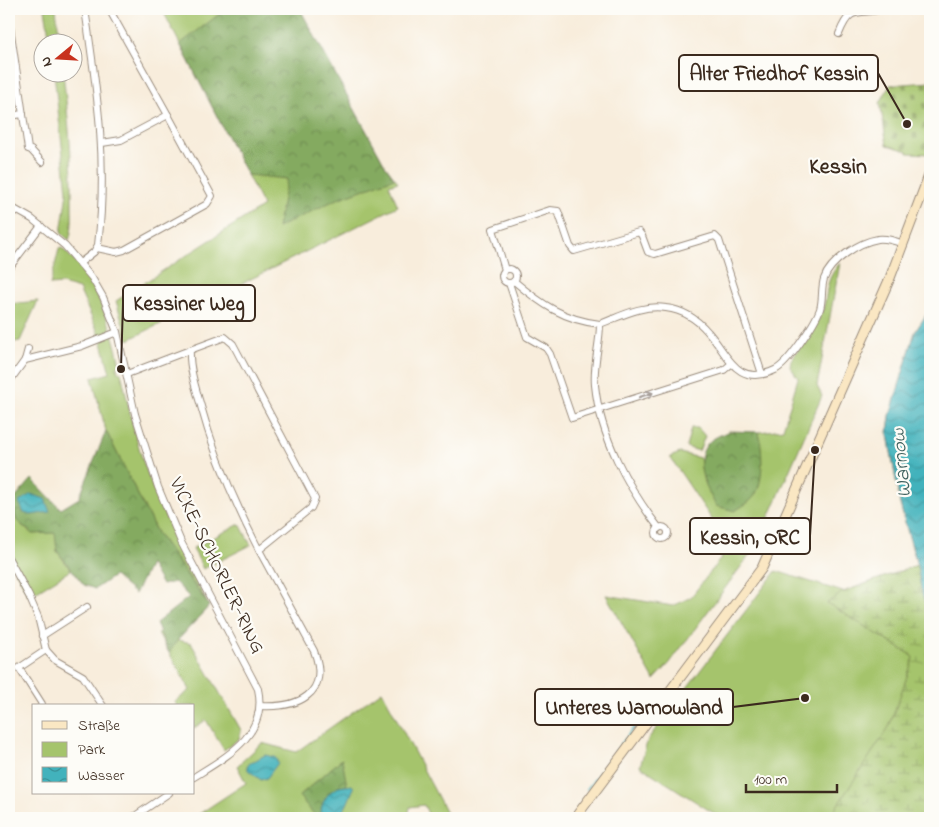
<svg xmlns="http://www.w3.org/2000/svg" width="939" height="827" viewBox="0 0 939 827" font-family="'Indie Flower',sans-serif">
<defs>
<pattern id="forest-crowns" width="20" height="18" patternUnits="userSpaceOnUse" patternTransform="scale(1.25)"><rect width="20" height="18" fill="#84aa60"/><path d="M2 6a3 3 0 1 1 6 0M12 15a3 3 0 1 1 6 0" fill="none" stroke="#6d8b4f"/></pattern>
<pattern id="wetland-marsh" width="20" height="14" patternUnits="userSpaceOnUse" patternTransform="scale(1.25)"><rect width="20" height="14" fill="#a5c46c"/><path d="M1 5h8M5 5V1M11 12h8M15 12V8" fill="none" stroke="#889f58"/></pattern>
<pattern id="cemetery-stones" width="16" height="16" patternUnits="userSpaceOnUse" patternTransform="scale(1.25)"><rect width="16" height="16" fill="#a5c46c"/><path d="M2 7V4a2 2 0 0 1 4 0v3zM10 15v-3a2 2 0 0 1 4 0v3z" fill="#889f58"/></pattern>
<pattern id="water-waves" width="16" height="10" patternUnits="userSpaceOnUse" patternTransform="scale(1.25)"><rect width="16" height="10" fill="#42b2bc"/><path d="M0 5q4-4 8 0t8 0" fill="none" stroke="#389198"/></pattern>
</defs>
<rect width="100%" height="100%" fill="#fdfcf7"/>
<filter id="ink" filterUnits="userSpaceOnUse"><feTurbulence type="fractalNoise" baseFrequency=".02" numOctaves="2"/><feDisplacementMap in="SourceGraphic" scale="10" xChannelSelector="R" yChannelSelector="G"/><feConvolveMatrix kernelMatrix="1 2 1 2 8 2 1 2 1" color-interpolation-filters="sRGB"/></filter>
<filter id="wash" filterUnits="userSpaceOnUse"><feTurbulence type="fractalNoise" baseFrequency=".0096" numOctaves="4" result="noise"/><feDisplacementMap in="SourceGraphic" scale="20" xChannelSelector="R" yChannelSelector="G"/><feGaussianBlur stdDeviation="1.12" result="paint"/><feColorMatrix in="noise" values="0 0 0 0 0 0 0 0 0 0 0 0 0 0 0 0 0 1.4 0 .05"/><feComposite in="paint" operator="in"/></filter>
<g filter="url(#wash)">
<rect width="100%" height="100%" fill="#f8eddc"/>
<g fill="#a5c46c" stroke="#707745">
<polygon points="45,9 56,9 60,42 50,42"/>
<polygon points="162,9 299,9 385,165 398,182 389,185 398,206 128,340 116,301 263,206"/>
<path d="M54,73h9c5,44 10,88 9,132 0,12 1,24 -3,35l-8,-7 6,-41z"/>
<path d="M62,248c35,34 48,71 58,117l-3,1 1,6h3c7,31 13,62 23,92 17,50 42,95 65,142l-31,34 13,3 50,87 -2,9 -15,11 -18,-30 -12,8v-22h-17l-2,-4 15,-12 -32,-57 47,-34 -48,-66 -51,-102 -14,-53 18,-5 -9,-34 -22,-50 -17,-5 -12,1 9,-36z"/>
<path d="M840,263l-23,123 5,10 -65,149 -88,119 -15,16 -48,-85 67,11 18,-9 31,-40 -7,-33 -45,-67 10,-4 20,5 4,25 56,-41 -1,-10 24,-3 15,-51 -8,-12 1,-6c10,-15 23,-29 30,-46 9,-21 1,-30 19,-51z"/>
<polygon points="38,301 20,341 9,343 9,304"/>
<polygon points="930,309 930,818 721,818 640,766 648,739 776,571 843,592 917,565 900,504 888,434 890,416 915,332"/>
<polygon points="691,428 698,428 705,436 699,451 686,447"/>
<polygon points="9,494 15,498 11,504 17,521 32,534 56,532 57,551 71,570 29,596 9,559"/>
<polygon points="240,524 251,545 203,569 193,548"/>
<polygon points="382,691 449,818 430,818 424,805 410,807 408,818 193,818 246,783 237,766 262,743 296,752"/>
</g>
<g fill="url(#forest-crowns)" stroke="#606a3f">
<polygon points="226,9 300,9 385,165 394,178 335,200 277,228 287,179 247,175 180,44"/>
<polygon points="106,431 157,533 209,606 177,641 169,653 156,623 189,597 175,582 162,585 150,564 135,594 114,576 95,589 84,585 57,551 55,533 33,534 17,521 11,503 32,479 61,509 79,498"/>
<path d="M729,431l30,1c3,17 7,54 -8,68 -4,4 -11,7 -16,11l-19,-5c-10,-19 -24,-43 -8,-63 4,-5 15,-9 21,-12z"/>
<polygon points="342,759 347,786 338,787 321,815 322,818 317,818 299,796"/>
</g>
<polygon fill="url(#wetland-marsh)" stroke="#707745" points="917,565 922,594 930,615 930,818 829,818 889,727 914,657 827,603 843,592"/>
<polygon fill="url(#cemetery-stones)" stroke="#707745" points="930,82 930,154 908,153 908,151 887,145 880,103 890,85"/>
<g fill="url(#water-waves)" stroke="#3e6e6d">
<polygon points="930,309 930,615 922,594 917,565 900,504 888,434 890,416 915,332"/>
<polygon points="31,494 45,499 50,512 31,515 24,513 19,502"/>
<polygon points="265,755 275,757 278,763 267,778 261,780 248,770 247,765"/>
<path d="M352,785l2,3c-9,19 -8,30 -32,30 -4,-11 5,-27 17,-31 3,-1 9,-1 13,-2z"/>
</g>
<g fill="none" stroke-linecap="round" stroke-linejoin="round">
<g stroke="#42b2bc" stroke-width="2">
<polyline points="679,694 684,695 710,710"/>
<polyline points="587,789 661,692 664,693"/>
</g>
</g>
</g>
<g filter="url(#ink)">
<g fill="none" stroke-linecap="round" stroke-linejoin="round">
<g stroke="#9a8c7d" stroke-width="8">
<g id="street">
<polyline points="109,9 168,115"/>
<polyline points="9,20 28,149 31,150 42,162"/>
<path d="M839,34c12,-30 18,-18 44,-25"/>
<polyline points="9,116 23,114"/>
<path d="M9,206l23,13 33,27 27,32 11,19 14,35 18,82 23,73 23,55 77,147c10,46 -31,67 -64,88"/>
<polyline points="97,248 116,252 124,250 207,204 212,196 168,115 121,140 102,143"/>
<path d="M80,263l14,-11 4,-7c10,-82 -1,-155 -13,-236"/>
<polyline points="9,268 41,226"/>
<circle cx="509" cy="276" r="7"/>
<polyline points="505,270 493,229 550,210 558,211 570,246 574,251 639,232 642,236 648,252 655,254 715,236 719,240 762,374"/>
<path d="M514,281c27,23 50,39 86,43 0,20 -7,40 -5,61 5,51 33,103 64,143"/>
<polyline points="509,283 527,337 546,348 550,354 572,418 724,370 731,364"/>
<path d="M600,324c21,-8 43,-20 66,-16 16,2 31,11 42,24 20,22 28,56 67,38 13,-6 40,-47 45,-61 3,-10 1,-21 4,-30 6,-18 35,-37 54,-40 9,-1 17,2 25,5"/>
<path d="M225,337l8,7 82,155 -4,9 -52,42c-25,-48 -45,-95 -59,-147 -5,-17 -11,-36 -10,-53z"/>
<polyline points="25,360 82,346 117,332"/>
<polyline points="127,374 190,350"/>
<polyline points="9,382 25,360 28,349"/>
<circle cx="662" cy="533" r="6"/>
<path d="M259,550l55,101c17,44 -17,57 -54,55"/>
<polyline points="9,559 29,596 38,617 46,650 55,660 83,676 103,706"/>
<polyline points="42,636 87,607"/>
<polyline points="41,706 42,704 19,668 46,650"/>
<polyline points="132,818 169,793"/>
</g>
</g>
<g stroke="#9a8c7d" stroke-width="11">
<polyline id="secondary" points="575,818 762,568 890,278 930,173"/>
</g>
<use href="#street" stroke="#fff" stroke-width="6"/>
<use href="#secondary" stroke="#fae7c3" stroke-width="9"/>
</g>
<defs><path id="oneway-shaft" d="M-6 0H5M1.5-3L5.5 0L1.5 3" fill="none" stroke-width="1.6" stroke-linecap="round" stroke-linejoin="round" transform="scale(1.25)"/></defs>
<use stroke="#a79f9a" href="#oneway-shaft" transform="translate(646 395) rotate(-18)"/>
</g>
<g text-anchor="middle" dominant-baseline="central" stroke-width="4.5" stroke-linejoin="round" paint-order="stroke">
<g font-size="20" fill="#3b2a1e" stroke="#fdfcf7">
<text transform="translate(216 566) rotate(64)">VICKE-SCHORLER-RING</text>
</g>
<g font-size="21" font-style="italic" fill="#3e605d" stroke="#fdfcf7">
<text transform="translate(902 463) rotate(-96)">Warnow</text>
</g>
<g font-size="22" font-weight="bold" fill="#3b2a1e" stroke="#fdfcf7">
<text x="838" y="168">Kessin</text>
</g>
</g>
<path fill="none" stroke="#3b2a1e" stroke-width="2" d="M907 124L878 73M121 369L123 303M815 450L810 536M805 698L733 707"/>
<g fill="#3b2a1e" stroke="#fdfcf7" stroke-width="2">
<circle cx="907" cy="124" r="5"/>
<circle cx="121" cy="369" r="5"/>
<circle cx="815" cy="450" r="5"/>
<circle cx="805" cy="698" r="5"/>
</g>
<g fill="#fdfcf7" stroke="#3b2a1e" stroke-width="2">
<rect x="679" y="55" width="199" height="36" rx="5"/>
<rect x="123" y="285" width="132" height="36" rx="5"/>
<rect x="690" y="518" width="120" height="36" rx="5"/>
<rect x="535" y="689" width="198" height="36" rx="5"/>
</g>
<g font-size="21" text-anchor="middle" font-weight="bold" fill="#3b2a1e">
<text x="779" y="80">Alter Friedhof Kessin</text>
<text x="189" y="310">Kessiner Weg</text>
<text x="750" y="544">Kessin, ORC</text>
<text x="634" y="714">Unteres Warnowland</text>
</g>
<rect width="939" height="827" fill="none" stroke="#fdfcf7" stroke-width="30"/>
<rect x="32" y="704" width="162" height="90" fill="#fdfcf7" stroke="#afa8a0"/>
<rect x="42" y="721" width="25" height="8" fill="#fae7c3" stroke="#afa8a0"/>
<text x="78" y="730" font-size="15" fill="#3b2a1e">Straße</text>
<rect x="42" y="742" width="25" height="15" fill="#a5c46c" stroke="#afa8a0"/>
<text x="78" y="754" font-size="15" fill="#3b2a1e">Park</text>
<rect x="42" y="767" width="25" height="15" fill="url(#water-waves)" stroke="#afa8a0"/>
<text x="78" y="780" font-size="15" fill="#3b2a1e">Wasser</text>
<g transform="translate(58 58) rotate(252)"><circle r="24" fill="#fdfcf7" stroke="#afa8a0"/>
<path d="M0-4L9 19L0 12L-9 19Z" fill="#c8321e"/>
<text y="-8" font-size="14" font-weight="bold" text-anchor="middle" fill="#3b2a1e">N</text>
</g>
<path d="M746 784v8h91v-8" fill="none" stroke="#3b2a1e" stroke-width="2.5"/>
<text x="754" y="784" font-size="15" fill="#3b2a1e" stroke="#fdfcf7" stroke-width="4" paint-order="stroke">100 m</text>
</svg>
